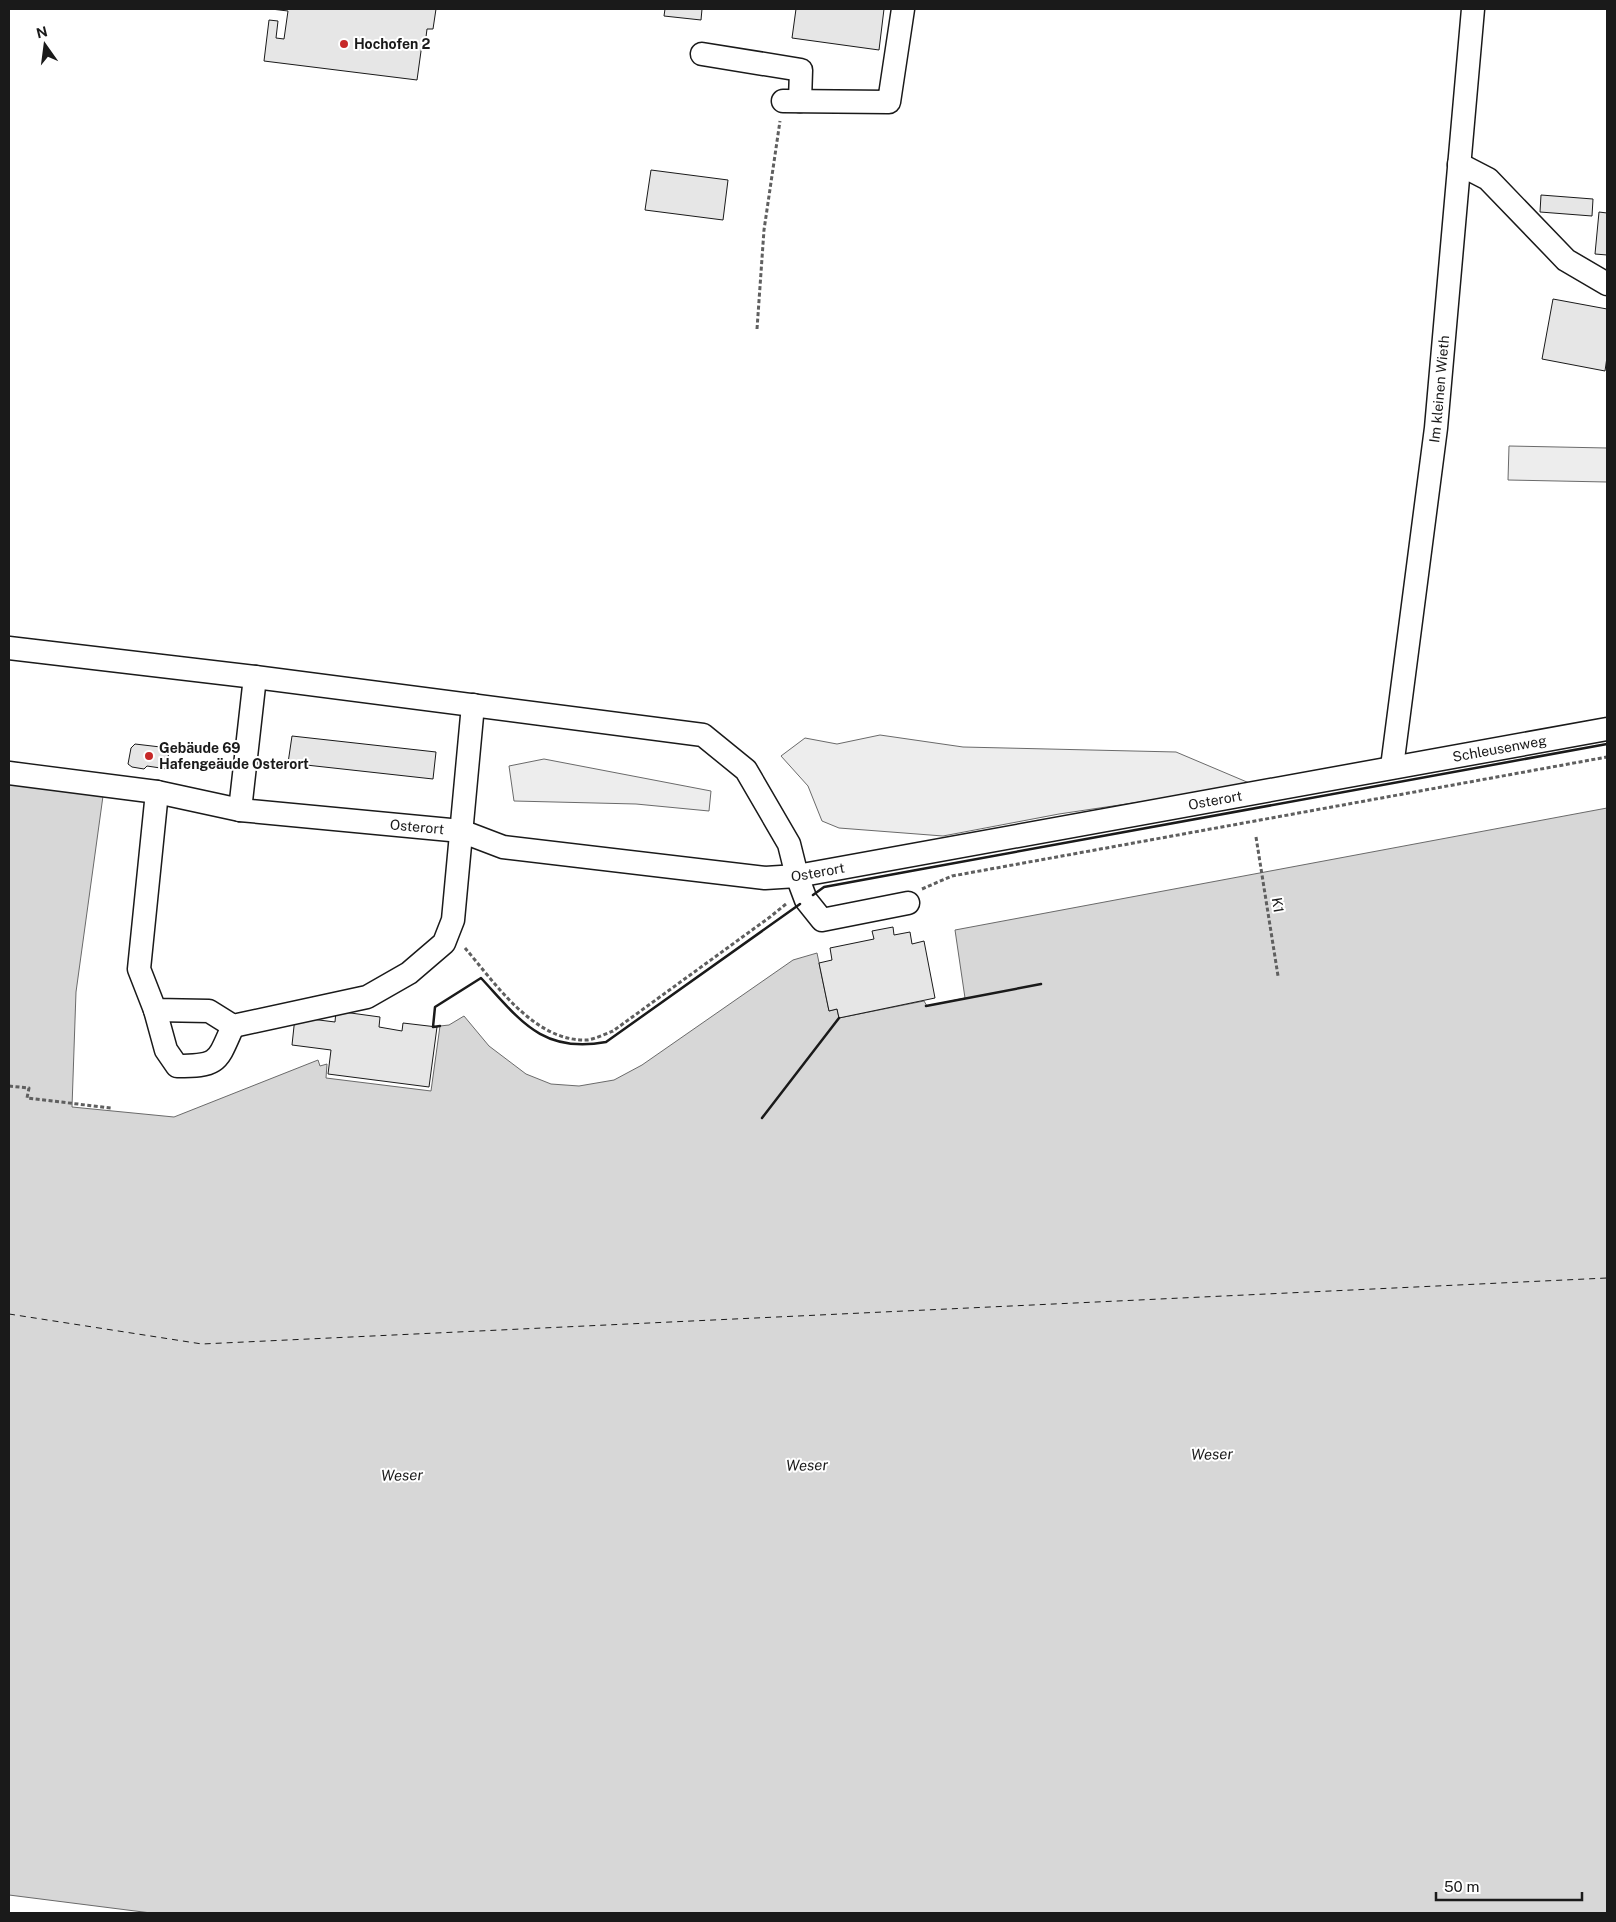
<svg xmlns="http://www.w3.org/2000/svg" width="1616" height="1922" viewBox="0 0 1616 1922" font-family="'Public Sans',sans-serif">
<rect width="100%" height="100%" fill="#fff"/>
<g fill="#ededed" stroke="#6a6a6a">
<polygon points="1509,446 1607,448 1607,482 1508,480"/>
<polygon points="880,735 963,747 1176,752 1254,785 1059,814 943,836 839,828 822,821 808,786 781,756 805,738 837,744"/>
<polygon points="544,759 711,791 709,811 636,804 514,801 509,766"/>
</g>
<polygon fill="#d7d7d7" stroke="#6a6a6a" points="9,782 103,796 76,992 72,1107 174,1117 318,1060 320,1066 327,1064 326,1078 431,1091 440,1026 449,1025 464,1016 489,1046 526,1074 551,1084 579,1086 614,1080 642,1065 793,960 817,953 829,1011 837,1009 839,1018 924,1001 927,1006 965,998 955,930 1607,808 1607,1913 151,1913 9,1895"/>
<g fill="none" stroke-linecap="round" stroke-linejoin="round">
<polyline stroke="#1a1a1a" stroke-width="1" stroke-dasharray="6 5" stroke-linecap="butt" points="9,1314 202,1344 1607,1278"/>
</g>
<g fill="#e6e6e6" stroke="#1a1a1a">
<polygon points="271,9 436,9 433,29 427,29 425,45 422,44 417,80 264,61 269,20 278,21 276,38 284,39 288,11"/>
<polygon points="665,9 702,9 701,20 664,16"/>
<polygon points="796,9 884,9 879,50 792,38"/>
<polygon points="651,170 728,180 723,220 645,210"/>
<polygon points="1541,195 1593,199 1592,216 1540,212"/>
<polygon points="1599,212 1607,213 1607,255 1595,254"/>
<polygon points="1553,299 1607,309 1607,357 1605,371 1542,359"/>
<polygon points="292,736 436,752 433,779 288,763"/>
<polygon points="135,744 169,748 167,769 147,766 144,769 132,767 128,764 131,748"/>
<polygon points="893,927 894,935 910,932 912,944 924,941 935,998 839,1018 837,1009 829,1011 819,963 832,960 830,948 874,939 872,931"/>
<polygon points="336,1011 380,1017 379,1027 402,1031 403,1023 437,1027 429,1087 328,1074 331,1050 292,1045 295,1017 335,1022"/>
</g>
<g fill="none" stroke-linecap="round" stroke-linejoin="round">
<g stroke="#1a1a1a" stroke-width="25">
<g id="minor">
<polyline points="702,54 801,70 800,101"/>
<polyline points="783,101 889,102 903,9"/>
<polyline points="1459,164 1488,179 1566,260 1607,284"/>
<polyline points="9,648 255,677 703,735 746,770 789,844 797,876 806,900 822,920 908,903"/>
<path id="s1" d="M1392,767l44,-339 37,-419"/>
<path id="s2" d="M9,773l148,19 83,18 221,21 42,16 262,31 32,-2 810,-147"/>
<polyline points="157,792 139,969 155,1010 209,1011 233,1026 367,997 409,973 444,943 453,920 473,705"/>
<polyline points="240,810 255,677"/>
<path d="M155,1010l11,40 11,16c42,0 40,-4 56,-40"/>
</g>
</g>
<g stroke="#5f5f5f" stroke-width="3" stroke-dasharray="4 2.5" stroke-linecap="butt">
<polyline points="757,329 764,230 780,121"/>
<polyline points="1256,837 1278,976"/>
<polyline points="922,889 952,876 1607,757"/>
<path d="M465,948c30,35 69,94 122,92 8,-1 18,-6 26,-9l157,-114 16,-13"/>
<polyline points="9,1086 29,1088 27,1098 111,1108"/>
</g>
<use href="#minor" stroke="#fff" stroke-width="22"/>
<g stroke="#1a1a1a" stroke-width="2.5">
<polyline points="813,895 824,887 911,871 1607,744"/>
<polyline points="926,1006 1041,984"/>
<path d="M440,1026l-7,1 2,-20 46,-29c39,42 61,76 125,64l194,-138"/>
<polyline points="762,1118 839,1018"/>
</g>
</g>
<g fill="#c62828" stroke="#fff" stroke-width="2">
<circle cx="344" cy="44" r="5"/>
<circle cx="149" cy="756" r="5"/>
</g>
<g text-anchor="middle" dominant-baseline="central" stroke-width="4" stroke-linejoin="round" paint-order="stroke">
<g font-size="14" font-weight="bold" fill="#1a1a1a" stroke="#fff" text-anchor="start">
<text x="354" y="44">Hochofen 2</text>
<text x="159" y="748">Gebäude 69<tspan x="159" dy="16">Hafengeäude Osterort</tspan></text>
</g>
<g font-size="14" fill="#1a1a1a" stroke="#fff">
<text stroke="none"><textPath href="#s1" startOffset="381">Im kleinen Wieth</textPath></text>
<text stroke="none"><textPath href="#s2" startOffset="1511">Schleusenweg</textPath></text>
<text stroke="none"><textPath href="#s2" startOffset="1222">Osterort</textPath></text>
<text stroke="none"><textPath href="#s2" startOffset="412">Osterort</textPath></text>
<text stroke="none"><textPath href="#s2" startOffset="818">Osterort</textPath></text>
<text transform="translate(1278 905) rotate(81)">K1</text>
</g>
<g font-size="15" font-style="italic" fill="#1a1a1a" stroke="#fff">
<text transform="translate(1212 1454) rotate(-1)">Weser</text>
<text transform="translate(807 1465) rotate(-1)">Weser</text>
<text transform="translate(402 1475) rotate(-1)">Weser</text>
</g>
</g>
<rect width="1616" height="1922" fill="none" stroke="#1a1a1a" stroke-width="20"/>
<g transform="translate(45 45) rotate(346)" stroke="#ffffff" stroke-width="4" paint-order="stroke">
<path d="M0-4L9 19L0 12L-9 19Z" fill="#1a1a1a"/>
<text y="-8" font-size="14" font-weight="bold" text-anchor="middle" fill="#1a1a1a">N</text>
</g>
<path d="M1436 1892v8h146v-8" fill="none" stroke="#1a1a1a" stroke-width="2.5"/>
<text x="1444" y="1892" font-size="15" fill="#1a1a1a" stroke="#ffffff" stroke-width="4" paint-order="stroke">50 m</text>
</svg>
